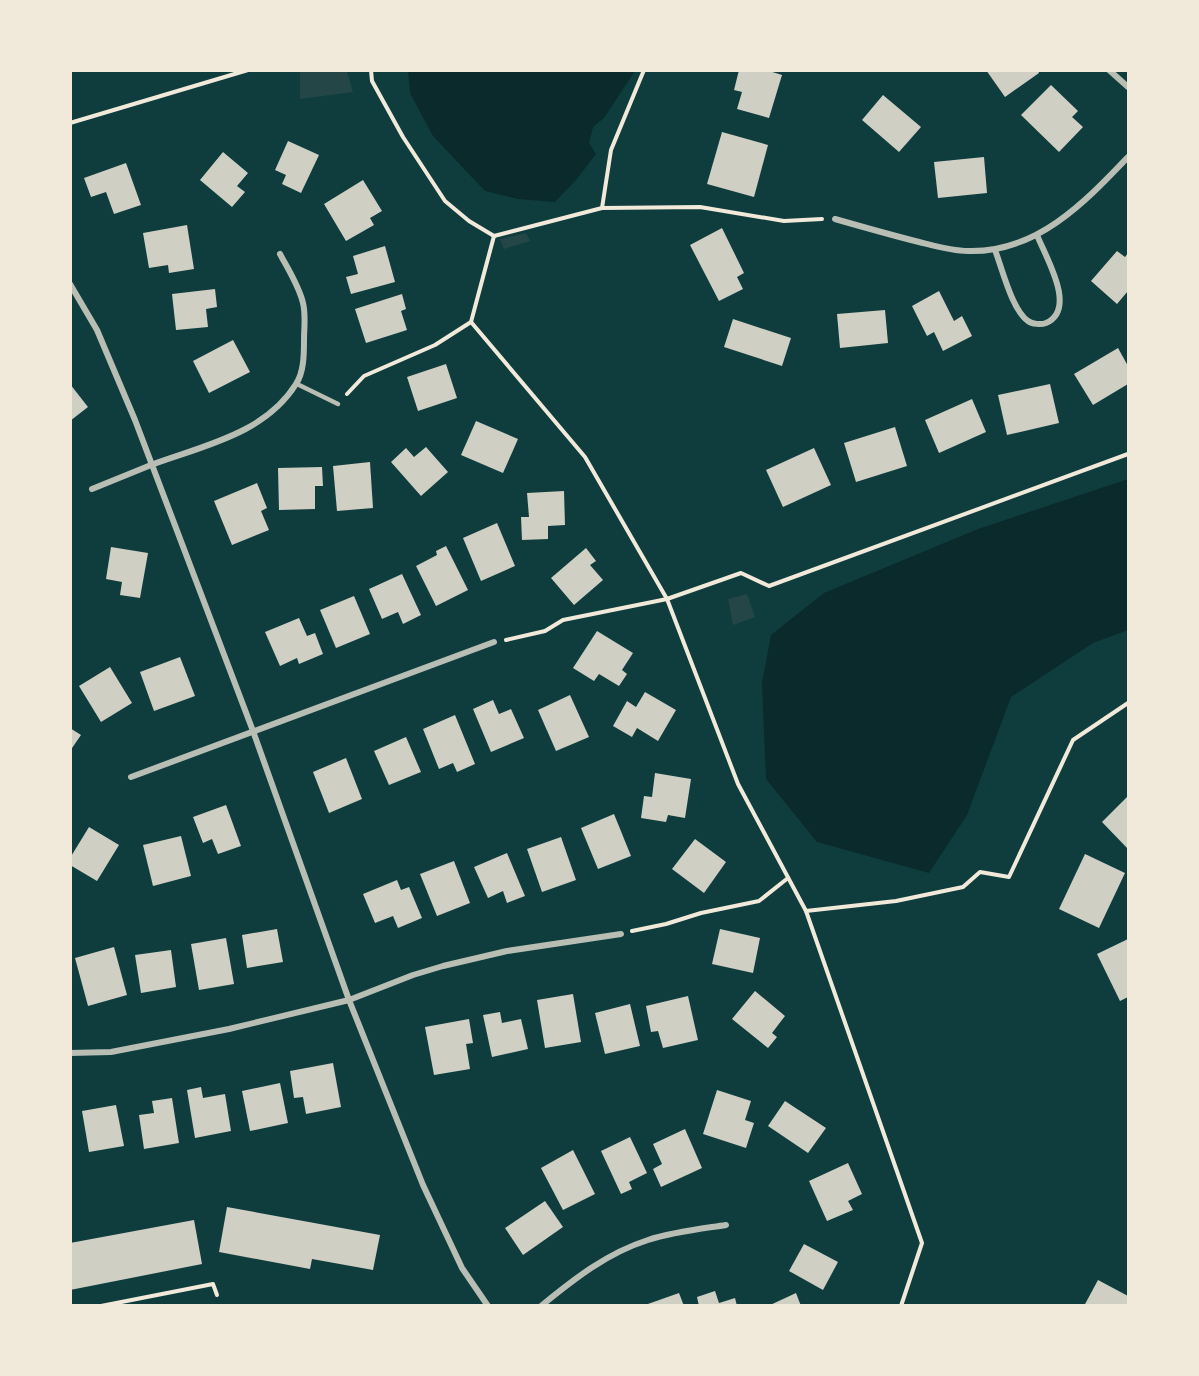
<svg xmlns="http://www.w3.org/2000/svg" width="1199" height="1376" viewBox="0 0 1199 1376" font-family="Ubuntu,sans-serif">
<rect width="100%" height="100%" fill="#0f3d3e"/>
<g fill="#244646">
<polygon points="300,71 347,71 353,92 300,99"/>
<polygon points="526,233 530,241 504,249 500,239"/>
<polygon points="747,594 755,617 733,625 728,599"/>
</g>
<g fill="#0a2a2b">
<polygon points="408,71 635,71 604,118 593,127 589,143 596,154 576,180 555,202 518,199 485,191 433,136 410,93"/>
<polygon points="1128,479 1128,630 1093,643 1011,697 967,815 929,873 817,842 766,779 762,683 771,635 824,593 978,529"/>
</g>
<g fill="#cfcfc3">
<polygon points="739,70 766,70 782,75 769,118 737,109 742,92 734,90"/>
<polygon points="986,70 1038,70 1039,73 1005,97"/>
<polygon points="1051,85 1078,111 1072,117 1083,127 1059,152 1021,115"/>
<polygon points="883,95 921,127 899,152 862,120"/>
<polygon points="722,132 768,145 754,197 707,184"/>
<polygon points="288,141 319,155 301,193 282,184 286,175 275,170"/>
<polygon points="223,152 248,173 237,186 245,192 232,207 200,180"/>
<polygon points="984,157 987,193 938,198 934,162"/>
<polygon points="126,163 141,205 114,214 106,192 91,197 84,178"/>
<polygon points="363,180 382,211 370,218 374,225 346,241 324,204"/>
<polygon points="187,225 194,269 169,273 168,265 149,268 143,233"/>
<polygon points="722,228 744,273 737,277 743,289 719,301 690,245"/>
<polygon points="385,246 395,282 351,294 346,277 358,274 353,256"/>
<polygon points="1117,251 1125,257 1128,253 1128,291 1117,304 1091,281"/>
<polygon points="215,289 217,307 206,309 208,327 176,330 172,294"/>
<polygon points="939,291 954,321 962,316 972,336 943,351 934,332 927,336 912,306"/>
<polygon points="402,294 406,309 401,311 407,330 366,343 355,309"/>
<polygon points="885,310 888,343 840,348 837,314"/>
<polygon points="733,319 791,338 782,366 724,347"/>
<polygon points="233,340 250,372 209,393 193,361"/>
<polygon points="1118,348 1128,366 1128,384 1093,405 1074,374"/>
<polygon points="446,364 457,398 418,411 407,377"/>
<polygon points="70,384 88,407 70,421"/>
<polygon points="1050,384 1059,423 1007,435 998,395"/>
<polygon points="972,399 986,432 939,453 925,420"/>
<polygon points="476,421 518,439 503,473 461,455"/>
<polygon points="895,427 907,466 856,482 844,443"/>
<polygon points="426,447 448,472 421,496 391,462 406,448 414,457"/>
<polygon points="814,448 831,485 783,507 766,470"/>
<polygon points="370,462 373,508 337,511 333,466"/>
<polygon points="322,467 323,486 315,486 315,509 279,510 278,468"/>
<polygon points="257,483 267,508 261,511 269,530 232,545 214,501"/>
<polygon points="564,491 565,525 548,526 548,539 522,540 521,517 529,517 527,493"/>
<polygon points="497,523 515,566 481,581 463,538"/>
<polygon points="446,546 468,590 436,606 416,566 437,555 436,551"/>
<polygon points="111,547 148,553 140,598 120,595 122,582 106,579"/>
<polygon points="586,548 596,561 590,565 603,580 574,605 551,578"/>
<polygon points="402,574 421,615 403,624 398,612 382,619 369,589"/>
<polygon points="354,596 370,634 336,648 320,610"/>
<polygon points="299,618 307,636 315,633 323,654 299,664 297,658 280,666 265,632"/>
<polygon points="597,631 633,653 622,670 627,674 619,686 599,674 594,681 573,668"/>
<polygon points="180,657 195,696 154,711 140,672"/>
<polygon points="110,667 132,703 101,722 79,686"/>
<polygon points="645,692 676,710 658,741 637,728 632,737 613,726 627,701 636,707"/>
<polygon points="570,695 589,737 556,751 538,710"/>
<polygon points="493,700 499,714 511,709 524,738 491,752 473,709"/>
<polygon points="455,715 475,764 457,772 453,763 439,769 423,729"/>
<polygon points="70,728 81,735 70,751"/>
<polygon points="406,737 421,772 389,785 374,751"/>
<polygon points="346,758 362,799 329,813 313,772"/>
<polygon points="655,773 691,779 685,818 668,815 666,822 641,818 644,796 652,797"/>
<polygon points="1128,796 1128,849 1102,822"/>
<polygon points="226,805 241,846 218,854 212,839 203,843 193,817"/>
<polygon points="614,814 631,856 598,869 581,828"/>
<polygon points="89,827 119,845 97,881 70,865 70,858"/>
<polygon points="181,836 191,876 153,886 143,845"/>
<polygon points="561,837 576,880 542,892 527,849"/>
<polygon points="695,839 726,862 704,893 672,869"/>
<polygon points="507,853 525,896 507,903 503,891 488,898 474,867"/>
<polygon points="1085,854 1125,873 1099,928 1059,909"/>
<polygon points="454,861 470,903 437,916 420,874"/>
<polygon points="397,880 401,890 409,887 422,918 398,928 393,916 375,923 363,894"/>
<polygon points="277,929 283,962 247,968 242,935"/>
<polygon points="720,929 760,938 753,973 712,964"/>
<polygon points="226,938 234,984 199,990 191,944"/>
<polygon points="1128,939 1128,997 1120,1001 1097,954"/>
<polygon points="114,947 127,995 88,1006 75,958"/>
<polygon points="171,950 176,987 141,993 135,955"/>
<polygon points="755,991 785,1016 772,1033 777,1037 768,1048 732,1019"/>
<polygon points="573,994 581,1042 545,1048 537,1000"/>
<polygon points="688,996 698,1040 663,1048 658,1031 651,1032 646,1006"/>
<polygon points="630,1004 640,1046 605,1054 595,1013"/>
<polygon points="500,1012 502,1023 521,1019 528,1049 492,1057 483,1015"/>
<polygon points="469,1019 473,1043 466,1044 470,1069 434,1075 425,1027"/>
<polygon points="333,1063 341,1107 306,1114 303,1097 294,1098 290,1071"/>
<polygon points="280,1083 288,1123 250,1131 242,1091"/>
<polygon points="201,1087 203,1098 225,1094 231,1131 195,1138 187,1090"/>
<polygon points="717,1090 751,1101 745,1120 754,1123 746,1148 703,1134"/>
<polygon points="172,1098 179,1143 144,1149 139,1115 154,1113 152,1101"/>
<polygon points="785,1101 826,1128 808,1153 768,1126"/>
<polygon points="116,1105 124,1146 89,1152 82,1111"/>
<polygon points="685,1129 702,1168 661,1187 653,1169 662,1164 653,1144"/>
<polygon points="630,1137 647,1173 629,1182 632,1189 621,1194 601,1151"/>
<polygon points="573,1150 595,1194 563,1210 541,1168"/>
<polygon points="848,1163 862,1194 848,1201 853,1210 827,1221 809,1181"/>
<polygon points="545,1201 563,1227 523,1255 505,1228"/>
<polygon points="227,1207 380,1235 373,1270 312,1259 310,1269 219,1252"/>
<polygon points="194,1220 202,1264 70,1290 70,1243"/>
<polygon points="804,1244 838,1262 823,1290 789,1271"/>
<polygon points="1098,1280 1128,1296 1127,1306 1084,1306"/>
<polygon points="715,1291 719,1303 735,1298 737,1306 699,1306 697,1297"/>
<polygon points="679,1293 684,1306 645,1306 645,1305"/>
<polygon points="796,1293 801,1306 768,1306"/>
</g>
<g fill="none" stroke-linecap="round" stroke-linejoin="round">
<g stroke="#f1e9da" stroke-width="4">
<polyline points="371,70 372,81 403,137 445,201 469,221 494,236 602,208 611,150 644,70"/>
<polyline points="70,123 248,70"/>
<polyline points="602,208 700,207 784,221 822,219"/>
<polyline points="471,322 585,457 667,599 738,784 806,911 896,901 963,887 980,872 1009,877 1073,740 1128,703"/>
<polyline points="347,394 364,376 435,345 471,322 494,236"/>
<polyline points="506,640 545,631 563,620 667,599 741,573 769,586 1128,454"/>
<polyline points="806,911 922,1243 901,1306"/>
<polyline points="632,931 666,924 701,913 759,901 788,878"/>
<polyline points="101,1306 213,1284 217,1295"/>
</g>
<polyline stroke="#b8beb3" stroke-width="4.5" points="297,384 338,404"/>
<g stroke="#b8beb3" stroke-width="6">
<polyline points="1109,70 1128,87"/>
<path d="M835,219c28,8 56,16 84,23 16,4 33,9 49,9 69,2 117,-49 160,-94"/>
<path d="M995,250c7,18 17,60 33,71 4,3 13,4 18,2 32,-14 -1,-67 -9,-88"/>
<polyline points="70,284 97,330 135,420 253,731 349,1000 423,1185 462,1268 488,1306"/>
<path d="M92,489c20,-8 39,-16 59,-24 51,-19 114,-31 145,-81 8,-12 8,-30 8,-44 0,-12 2,-25 -1,-37 -4,-17 -15,-34 -23,-49"/>
<polyline points="131,777 494,642"/>
<polyline points="70,1053 111,1052 229,1029 349,1000 413,975 443,966 507,951 621,934"/>
<path d="M541,1306c33,-27 66,-53 107,-66 25,-8 52,-11 78,-15"/>
</g>
</g>
<rect width="1199" height="1376" fill="none" stroke="#f1e9da" stroke-width="144"/>
</svg>
